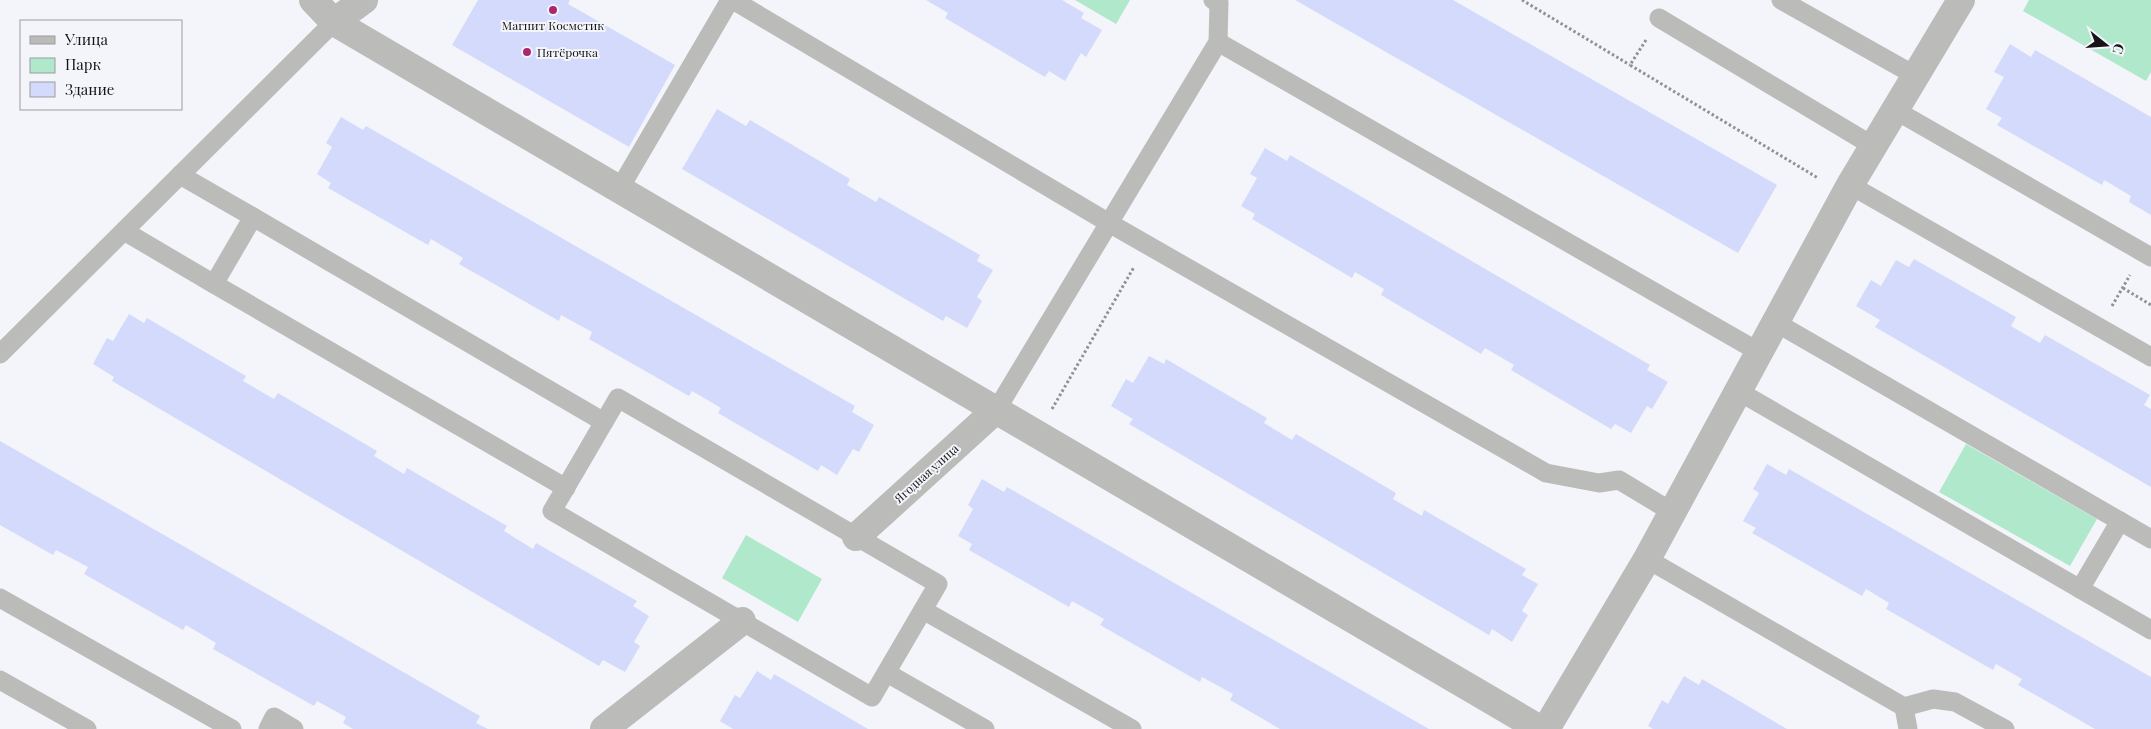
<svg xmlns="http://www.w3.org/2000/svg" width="2151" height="729" viewBox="0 0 2151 729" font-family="'Playfair Display',serif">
<rect width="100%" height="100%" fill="#f4f5fa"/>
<g fill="#b0e8cb">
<polygon points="1075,0 1130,0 1116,24"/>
<polygon points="2029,0 2151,0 2151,72 2146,81 2023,11"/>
<polygon points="1966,444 2097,519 2070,566 1939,492"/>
<polygon points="746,535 822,579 798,622 722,578"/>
</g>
<g fill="#d4dafb">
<polygon points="478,0 570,0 568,4 675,65 629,147 452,45"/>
<polygon points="926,0 1062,0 1084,13 1081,18 1102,30 1086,57 1081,53 1065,81 1049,71 1045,77 945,18 948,13"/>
<polygon points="1295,0 1453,0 1777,185 1738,253"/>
<polygon points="2010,44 2031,57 2035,50 2151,117 2151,215 2129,202 2131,196 2104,180 2102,185 1997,125 2002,118 1986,109 2004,77 1994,72"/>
<polygon points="717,109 746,126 750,120 850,179 847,185 876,202 879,197 980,255 977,261 993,270 977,297 982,301 967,328 946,316 943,321 682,169"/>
<polygon points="341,117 363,130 366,126 855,406 852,412 874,425 859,452 853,449 837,475 821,465 818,471 718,413 721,408 692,391 689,396 589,339 592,332 561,315 559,321 459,264 463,258 431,239 428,245 328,188 331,183 317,174 332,147 326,143"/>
<polygon points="1265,148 1287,161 1290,155 1650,365 1647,370 1668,382 1652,409 1647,406 1631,433 1615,424 1611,429 1511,370 1514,365 1485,348 1481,354 1381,295 1384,289 1355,272 1352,278 1252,219 1255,214 1241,206 1257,178 1250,174"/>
<polygon points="1914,259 2016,317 2011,326 2040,343 2045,335 2150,395 2144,405 2151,409 2151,487 1875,327 1880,320 1856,306 1871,280 1881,286 1896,260 1909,267"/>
<polygon points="129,314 144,323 147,318 246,376 243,381 274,399 278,393 377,451 374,456 404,474 407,468 507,526 504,531 533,549 536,543 637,601 633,606 649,616 634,642 640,646 625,672 603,660 599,666 112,381 114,377 93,364 107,338 113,341"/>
<polygon points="1149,356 1164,364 1166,359 1267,418 1264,423 1292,440 1296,434 1396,493 1393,499 1422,516 1424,510 1526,569 1522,575 1538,584 1522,611 1528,615 1512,642 1492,629 1489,635 1129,424 1133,419 1111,406 1126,379 1133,383"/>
<polygon points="0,441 480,716 476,723 488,729 353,729 343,723 346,717 317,701 314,706 213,649 216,643 186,625 183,630 84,574 88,567 56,550 53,555 0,525"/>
<polygon points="1767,464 1786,475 1789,469 2151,677 2151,729 2095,729 2018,685 2022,679 1996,664 1993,670 1886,609 1889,603 1866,589 1862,596 1752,533 1756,528 1743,521 1759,493 1753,489"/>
<polygon points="982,479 1004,492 1007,487 1429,729 1280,729 1230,700 1233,694 1202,677 1200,682 1100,625 1104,619 1072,601 1069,607 969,550 972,544 958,536 973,509 968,505"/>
<polygon points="757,671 771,680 774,674 868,729 733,729 720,721 735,695 740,698"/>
<polygon points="1684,676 1699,685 1702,679 1787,729 1653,729 1648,726 1662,700 1668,704"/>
</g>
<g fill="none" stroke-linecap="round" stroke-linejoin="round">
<g stroke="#919195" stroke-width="3" stroke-dasharray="2.5 2.5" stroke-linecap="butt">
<polyline points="1522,0 1630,65"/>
<polyline points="1646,40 1630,65 1818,178"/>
<polyline points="2123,288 2151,305"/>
<polyline points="2112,306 2130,275"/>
<polyline points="1052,409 1134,267"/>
</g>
<g stroke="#bbbbb9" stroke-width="19">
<polyline points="733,0 1109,223 1546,473 1599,483 1619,480 1672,512"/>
<polyline points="1781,0 1916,76"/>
<polyline points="1659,18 1873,146"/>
<polyline points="1218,42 1759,352"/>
<polyline points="1895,110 2151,257"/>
<polyline points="180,175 253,217"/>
<polyline points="1850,185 2151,357"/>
<polyline points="620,188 730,0"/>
<polyline points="124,231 214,284"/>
<polyline points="1775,322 2151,539"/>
<polyline points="0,354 334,22"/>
<polyline points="1738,391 2151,630"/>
<polygon points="618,398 938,584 872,697 552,511"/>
<polyline points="997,409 1218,42 1219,3 1213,0"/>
<polyline points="566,488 214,284 253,217 604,422"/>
<polyline points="1647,559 1904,707 1908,729"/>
<polyline points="2080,589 2120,521"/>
<polyline points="0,598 232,729"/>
<polyline points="923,610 1132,729"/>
<polyline points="887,673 985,729"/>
<polyline points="0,680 87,729"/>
<polyline points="1904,707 1933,699 1955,702 2005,729"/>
<polyline points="268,729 274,717 294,729"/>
</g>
<g stroke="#bbbbb9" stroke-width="28">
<polyline points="313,0 334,22 1540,729"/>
<polyline points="334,22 364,0"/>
<polyline points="856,537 997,409"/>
<polyline points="604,729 742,621"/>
<polyline points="1546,729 1647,559 1850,185 1961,0"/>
</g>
</g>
<g fill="#ac266e" stroke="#f4f5fa" stroke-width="2">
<circle cx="553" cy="10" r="5"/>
<circle cx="527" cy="52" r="5"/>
</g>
<g text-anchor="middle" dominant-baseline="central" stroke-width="4" stroke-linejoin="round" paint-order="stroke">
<g font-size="12" fill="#151517" stroke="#f4f5fa">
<text x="553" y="25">Магнит Косметик</text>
<text x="537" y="52" text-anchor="start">Пятёрочка</text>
</g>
<g font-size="12" fill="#151517" stroke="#f4f5fa">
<text transform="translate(926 473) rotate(-42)">Ягодная улица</text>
</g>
</g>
<rect x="20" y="20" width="162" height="90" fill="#f4f5fa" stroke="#9b9b9f"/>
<rect x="30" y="36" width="25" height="8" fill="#bbbbb9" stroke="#9b9b9f"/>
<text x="65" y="45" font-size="15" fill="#151517">Улица</text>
<rect x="30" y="58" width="25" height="15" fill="#b0e8cb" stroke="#9b9b9f"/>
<text x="65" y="70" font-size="15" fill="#151517">Парк</text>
<rect x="30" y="82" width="25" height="15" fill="#d4dafb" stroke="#9b9b9f"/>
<text x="65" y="95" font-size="15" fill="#151517">Здание</text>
<g transform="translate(2106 45) rotate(107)" stroke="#f4f5fa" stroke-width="4" paint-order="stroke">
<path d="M0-4L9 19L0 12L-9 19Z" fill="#151517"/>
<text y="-8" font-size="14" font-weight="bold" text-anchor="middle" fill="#151517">С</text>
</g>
</svg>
